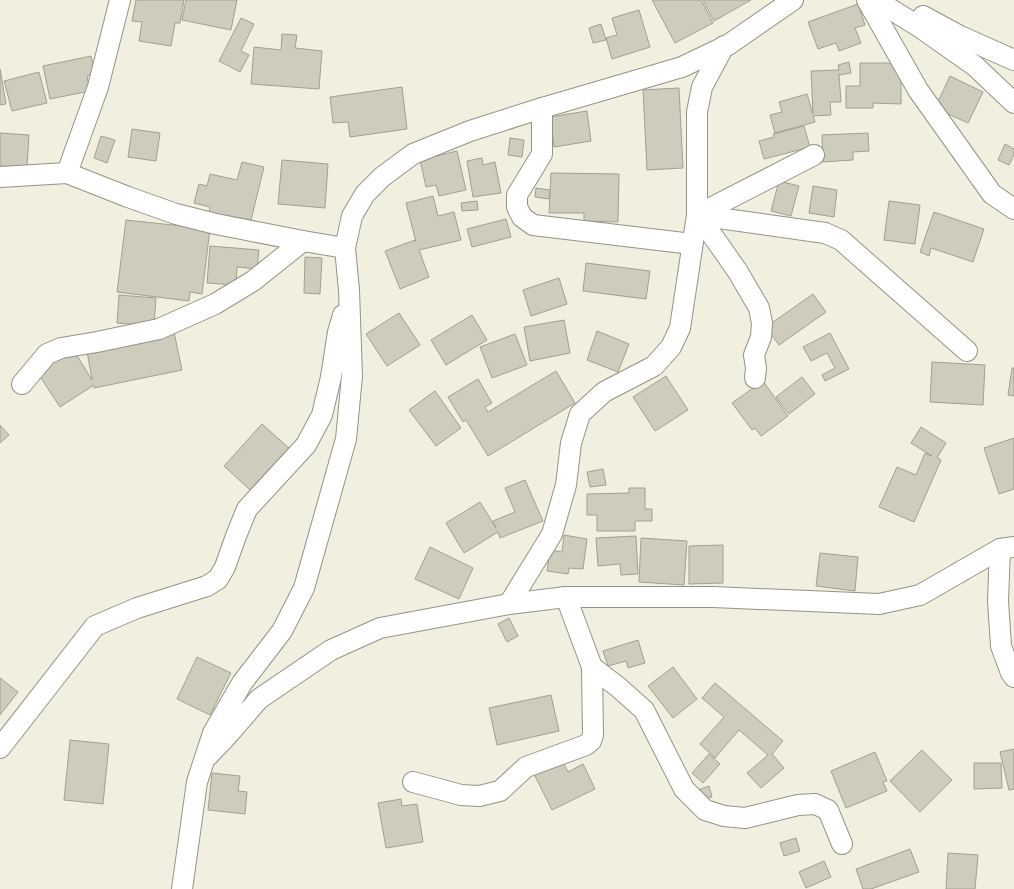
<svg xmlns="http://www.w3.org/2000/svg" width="1014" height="889" viewBox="0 0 1014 889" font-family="Ubuntu,sans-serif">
<rect width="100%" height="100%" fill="#f0efe0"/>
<g fill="#cdccbd" stroke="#a1a092">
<polygon points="136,0 184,0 180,23 175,23 171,46 139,41 142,22 132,21"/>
<polygon points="186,0 237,0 231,30 182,20"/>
<polygon points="652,0 701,0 713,23 675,43"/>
<polygon points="703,0 751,0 714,21"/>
<polygon points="858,4 865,25 855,28 861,43 839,51 836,43 818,49 808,22"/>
<polygon points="639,10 650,47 612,59 606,38 617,35 612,18"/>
<polygon points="241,18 254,24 241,51 249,55 240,72 219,61"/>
<polygon points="601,24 606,40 593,43 589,28"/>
<polygon points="282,34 297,35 295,48 322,51 319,89 251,84 254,47 281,50"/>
<polygon points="91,56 95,74 87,76 90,91 50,99 43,66"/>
<polygon points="849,62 851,73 840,75 839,74 841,102 830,102 831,115 813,116 815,122 775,133 770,115 782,112 779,102 807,94 813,114 811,71 839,70 838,65"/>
<polygon points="860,63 901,63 901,104 873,103 873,108 846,108 846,86 860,86"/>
<polygon points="0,69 6,104 0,105"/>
<polygon points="39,72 47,103 12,111 4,81"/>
<polygon points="950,76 983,92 968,123 935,108"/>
<polygon points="402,87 407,129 350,137 348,122 333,123 330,97"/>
<polygon points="679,88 683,168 647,170 643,90"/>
<polygon points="587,111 591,141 554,147 550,117"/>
<polygon points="804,126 810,147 764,159 759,141 774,137 773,134"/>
<polygon points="132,129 160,133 156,161 128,157"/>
<polygon points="0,133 29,135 27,168 0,166"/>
<polygon points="868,133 869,151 853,152 853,160 823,162 822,135"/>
<polygon points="101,136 115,140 107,163 94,158"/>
<polygon points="510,138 524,140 522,157 508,155"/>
<polygon points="1005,144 1014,149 1014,155 1009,165 998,160"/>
<polygon points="457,151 466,190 439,196 436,185 426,187 420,160"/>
<polygon points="482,158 483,165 495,162 501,193 473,197 467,161"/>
<polygon points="282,160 328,164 325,208 278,204"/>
<polygon points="242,162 264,167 250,224 209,214 210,207 194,203 199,184 207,186 210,174 237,180"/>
<polygon points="551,173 619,174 618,222 584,221 584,213 549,213"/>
<polygon points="779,181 799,186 791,216 771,211"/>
<polygon points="813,186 837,190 834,217 809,213"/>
<polygon points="536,188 550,190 549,199 535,197"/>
<polygon points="433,196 438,216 454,212 461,240 419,250 429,277 400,289 385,251 415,240 416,242 406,203"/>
<polygon points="477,201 478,210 462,211 461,203"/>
<polygon points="889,201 920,205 915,244 884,240"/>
<polygon points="934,212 984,229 973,262 931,248 929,256 920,252"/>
<polygon points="506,219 511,237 472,247 467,229"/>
<polygon points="126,220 210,229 202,294 190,292 189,301 117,292"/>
<polygon points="210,246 259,250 257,269 237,267 236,285 207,283"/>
<polygon points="305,257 322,258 320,294 304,293"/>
<polygon points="586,263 650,271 646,299 583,291"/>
<polygon points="559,278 567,304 531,316 523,290"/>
<polygon points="813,294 826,312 779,345 766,327"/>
<polygon points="119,295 156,298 154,326 117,323"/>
<polygon points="399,313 420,345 387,366 366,334"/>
<polygon points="472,315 487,340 446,365 431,340"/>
<polygon points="564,320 570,353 530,361 524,327"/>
<polygon points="597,331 629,344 618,372 587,360"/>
<polygon points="174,332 182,370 94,388 94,385 60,407 37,372 73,349 92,380 87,351"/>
<polygon points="830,333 849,369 825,381 822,375 835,368 827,353 811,361 803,347"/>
<polygon points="515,334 527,365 492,378 480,347"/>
<polygon points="932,362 985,365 983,405 930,402"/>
<polygon points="1012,368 1014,368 1014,396 1008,395"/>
<polygon points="556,371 575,403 488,456 466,420 463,422 448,397 478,379 492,403 485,407 488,412"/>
<polygon points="666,376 688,410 655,431 633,397"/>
<polygon points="802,377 815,394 789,414 776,397"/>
<polygon points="763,381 788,416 761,436 755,428 752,430 732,403"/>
<polygon points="435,391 461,428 436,446 409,410"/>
<polygon points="262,424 289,448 250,490 224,466"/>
<polygon points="0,425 9,435 0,443"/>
<polygon points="921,427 946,443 937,458 941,460 914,522 879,507 897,467 916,475 925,453 932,456 911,443"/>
<polygon points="1014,438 1014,489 999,494 984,448"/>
<polygon points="603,469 606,485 590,487 587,472"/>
<polygon points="525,480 543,521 500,538 498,532 464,553 446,523 480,502 496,528 493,521 515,512 505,488"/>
<polygon points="629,488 645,488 645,509 652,509 652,521 635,521 635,531 597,531 597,515 587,515 587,494 629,493"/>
<polygon points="564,535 587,539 583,569 569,568 568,574 547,571 550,550 562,552"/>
<polygon points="636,536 638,574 621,575 620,564 598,566 596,538"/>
<polygon points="641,538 687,541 684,585 639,582"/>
<polygon points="723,545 723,583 689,584 689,546"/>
<polygon points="430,547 473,568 459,599 415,579"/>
<polygon points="820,553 858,557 855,591 816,586"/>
<polygon points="509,618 518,636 507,642 498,624"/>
<polygon points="638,640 645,663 628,668 626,661 608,666 603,651"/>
<polygon points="197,657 231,673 210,715 177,699"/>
<polygon points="673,667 697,699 673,718 648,686"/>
<polygon points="0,678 18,692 0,715"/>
<polygon points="715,683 783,741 772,754 784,768 761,788 747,773 768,755 739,730 715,758 700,744 724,717 702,698"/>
<polygon points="551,695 559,731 497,745 489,708"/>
<polygon points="70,740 109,744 103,804 64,800"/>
<polygon points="1014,749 1014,789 1009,790 1000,752"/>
<polygon points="922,750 952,780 920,812 890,781"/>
<polygon points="875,752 887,781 883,782 887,791 846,808 831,771"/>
<polygon points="709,754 720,764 703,783 692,773"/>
<polygon points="561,758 568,772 583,764 595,789 552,810 533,772"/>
<polygon points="974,763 1001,763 1002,788 974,789"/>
<polygon points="212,773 240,776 238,791 247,792 245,814 208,810"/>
<polygon points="709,786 712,797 702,800 698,790"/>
<polygon points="401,799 402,806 417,804 423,842 386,848 378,803"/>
<polygon points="796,838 800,851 784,856 780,843"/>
<polygon points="910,849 919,872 871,889 863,889 856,869"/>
<polygon points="948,853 978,855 975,889 946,889"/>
<polygon points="824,861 831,877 806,888 799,872"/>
</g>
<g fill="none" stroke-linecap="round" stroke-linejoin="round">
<g stroke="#949385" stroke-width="22">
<g id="minor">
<polyline points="867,0 918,90 992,194 1014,209"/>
<polyline points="869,3 884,5 921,28 975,66 1014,103"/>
<polyline points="923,16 960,36 1014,60"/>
<polyline points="542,108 542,154 517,195 517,207 522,217 533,225 692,244"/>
<polyline points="67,173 98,87 120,0"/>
<polyline points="0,177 67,173 128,197 176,214 216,224 303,241 345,248"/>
<polyline points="697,215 814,155"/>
<polyline points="755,378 756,368 754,355 761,337 762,323 759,308 738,272 715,239 697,215 825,233 841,240 967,351"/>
<polyline points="22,384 47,354 61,348 97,342 159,329 215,304 253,281 303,241"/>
<polyline points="1000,549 998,601 1001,646 1011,673 1014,677"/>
<polyline points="566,597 592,667 618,687 644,710 684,789 705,810 724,816 745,818 798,805 815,804 828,810 842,844"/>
<polyline points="509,604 552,534 566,485 571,443 580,414 604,392 654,366 671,347 680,328 697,215 697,112 702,87 724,46"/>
<polyline points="0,748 95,626 137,608 207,586 218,579 225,567 236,536 247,509 306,445 322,415 331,377 338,332 343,315"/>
<polyline points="209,755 226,737 259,699 331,650 380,628 509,604 566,597 713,597 879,604 920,595 1000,549 1014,547"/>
<polyline points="413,782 461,795 479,796 500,791 526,767 586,745 591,741 593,735 592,667"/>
<polyline points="182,889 197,782 213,733 242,683 282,631 304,588 346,439 352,376 349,290 345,248 352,216 365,194 382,177 413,154 470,131 542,108 682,67 728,45 793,0"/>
</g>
</g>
<use href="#minor" stroke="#fff" stroke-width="20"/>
</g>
</svg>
